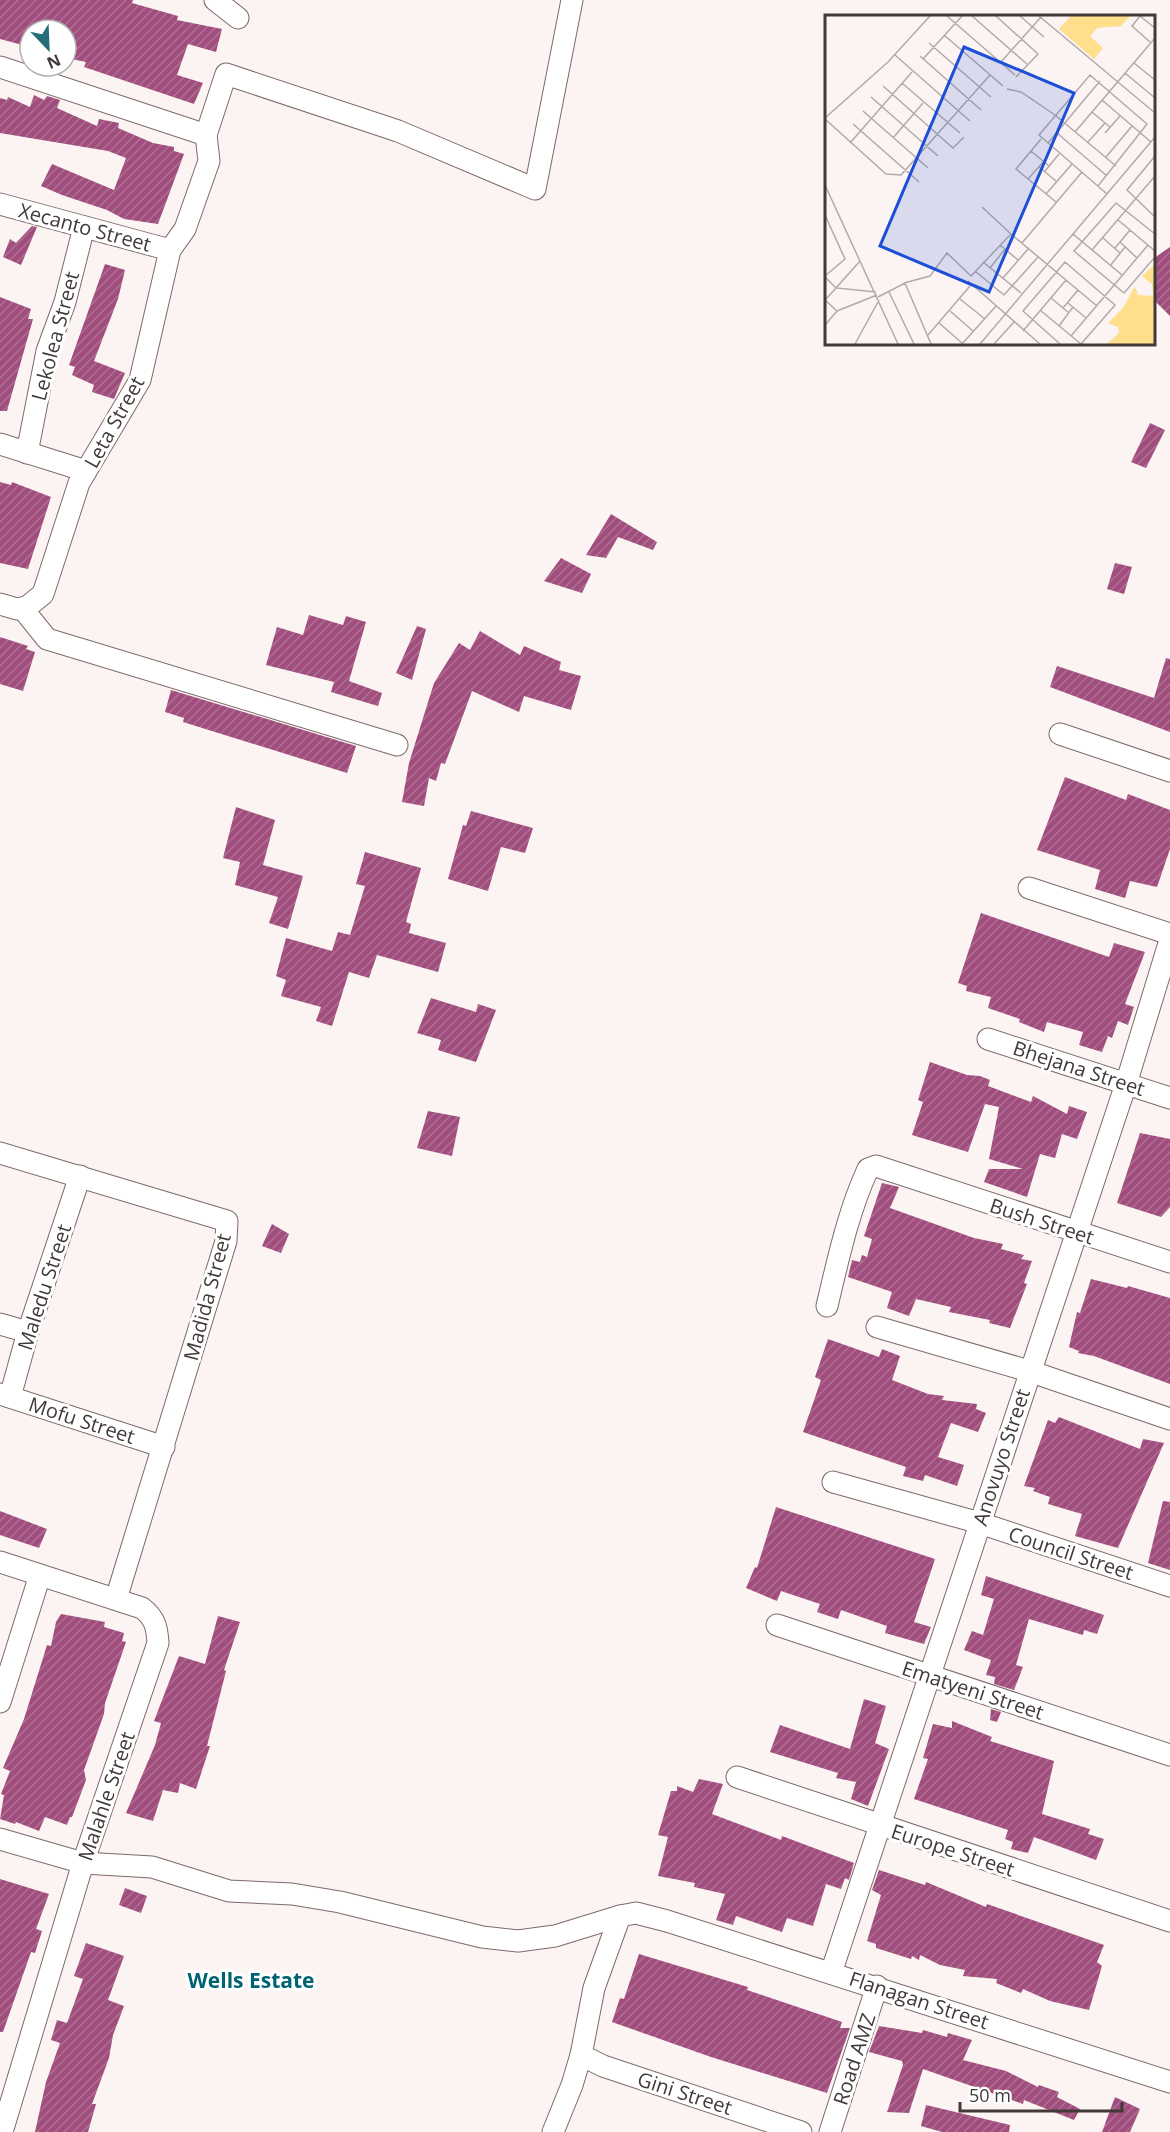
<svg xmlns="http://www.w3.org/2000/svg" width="1170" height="2132" viewBox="0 0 1170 2132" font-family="'Open Sans',sans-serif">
<defs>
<pattern id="building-hatch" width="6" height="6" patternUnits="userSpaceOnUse" patternTransform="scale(1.5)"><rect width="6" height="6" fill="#a14d7d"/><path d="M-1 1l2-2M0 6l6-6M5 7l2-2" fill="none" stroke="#ac7192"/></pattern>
</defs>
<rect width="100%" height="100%" fill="#fcf3f3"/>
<g fill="url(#building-hatch)">
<polygon points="0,0 133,0 132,3 178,16 177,20 222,29 216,52 188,44 177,75 203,83 194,104 84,67 86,62 66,58 66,30 30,30 30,47 0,39"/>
<polygon points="34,95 44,100 47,96 60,100 57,108 97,126 99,119 119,123 118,128 153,143 174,147 174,151 184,154 158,224 124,219 107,210 62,195 41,186 52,164 114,190 126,158 108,151 0,133 0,98 7,100 8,97 30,107"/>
<polygon points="32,226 37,227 21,265 3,257 10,239 16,243"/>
<polygon points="1170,247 1170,316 1154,300 1154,258"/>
<polygon points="105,264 125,270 118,299 94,361 125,373 114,399 92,392 94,385 72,375 75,367 69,365"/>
<polygon points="0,297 31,309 28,319 33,319 7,411 0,411"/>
<polygon points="1150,423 1165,430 1146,468 1131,462"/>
<polygon points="0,482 11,485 12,482 51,497 28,569 0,563"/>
<polygon points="611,514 657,542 653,550 618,537 606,558 586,555"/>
<polygon points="561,558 591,574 582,593 544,581"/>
<polygon points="1115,563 1132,567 1124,594 1107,589"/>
<polygon points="309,615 343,625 346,616 366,622 349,681 382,693 378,706 331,692 334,682 266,665 277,627 303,635"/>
<polygon points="417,626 426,629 412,680 396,673"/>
<polygon points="480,631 520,655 524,646 561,662 559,670 581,676 571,710 524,696 519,712 472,691 445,764 441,763 436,781 429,778 424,806 402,802 409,763 434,683 459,643 470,650"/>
<polygon points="0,637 28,646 26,649 35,652 23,691 0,684"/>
<polygon points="1166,658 1170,659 1170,732 1050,687 1057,666 1154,698"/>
<polygon points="171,690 356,746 347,773 183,722 184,718 165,712"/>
<polygon points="1065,777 1126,800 1128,794 1170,810 1170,849 1157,887 1130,881 1125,898 1095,889 1100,870 1037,850"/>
<polygon points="236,807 275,820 263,865 303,876 288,929 269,923 278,897 235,885 240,862 223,858"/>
<polygon points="471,811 533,828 525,853 501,847 488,891 448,879 463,825 466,826"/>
<polygon points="365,852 421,868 406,922 411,924 409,933 446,943 438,972 377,955 369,978 349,972 332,1026 316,1021 321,1007 281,996 286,980 276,976 286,938 332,951 338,932 350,935 365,886 356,884"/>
<polygon points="981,913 1109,957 1114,943 1145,952 1125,1004 1134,1007 1128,1025 1118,1021 1112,1038 1108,1036 1102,1052 1079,1045 1083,1032 1047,1022 1044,1032 1019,1022 1020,1019 988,1008 991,997 966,991 967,986 958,983"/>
<polygon points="431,998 476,1012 478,1004 496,1010 476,1062 438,1050 441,1040 417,1033"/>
<polygon points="930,1062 967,1075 980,1076 990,1080 988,1086 1031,1102 1033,1096 1067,1114 1069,1106 1087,1112 1077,1139 1062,1134 1055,1158 1040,1154 1027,1197 984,1182 989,1169 1023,1169 989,1159 999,1107 985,1104 968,1152 912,1135 923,1102 918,1100"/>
<polygon points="428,1111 460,1117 452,1156 417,1148"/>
<polygon points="1140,1133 1170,1139 1170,1207 1161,1217 1117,1203"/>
<polygon points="882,1183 899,1187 890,1208 974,1238 1003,1244 1001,1249 1024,1255 1021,1259 1032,1261 1024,1283 1027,1284 1010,1328 989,1323 990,1320 949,1312 951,1307 916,1299 909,1316 887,1308 892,1292 848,1277 852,1260 860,1262 862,1255 867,1257 872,1239 864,1236"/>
<polygon points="272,1224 289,1234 281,1253 262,1246"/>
<polygon points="1091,1279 1127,1288 1128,1286 1170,1298 1170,1384 1094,1356 1078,1353 1079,1351 1069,1347 1077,1312 1080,1313"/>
<polygon points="828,1339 879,1357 882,1349 900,1356 892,1380 928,1394 944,1396 942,1400 977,1404 976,1409 986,1413 978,1432 951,1423 938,1457 964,1465 957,1486 925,1475 923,1481 903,1476 906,1467 803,1432 821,1380 815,1377"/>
<polygon points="1059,1417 1140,1449 1143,1439 1164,1443 1118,1548 1075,1536 1082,1514 1048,1504 1050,1497 1033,1491 1035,1488 1024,1486 1048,1420 1055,1423"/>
<polygon points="1163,1501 1170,1502 1170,1570 1148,1563"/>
<polygon points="776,1507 935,1559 914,1622 931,1627 924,1644 885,1633 887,1626 841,1610 838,1619 817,1612 820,1604 781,1591 777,1601 746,1588 755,1567 757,1568"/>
<polygon points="0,1511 47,1529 39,1548 0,1535"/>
<polygon points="986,1576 1104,1615 1097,1634 1084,1630 1083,1635 1029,1619 1016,1665 1023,1667 1014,1690 994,1684 995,1677 986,1675 991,1660 964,1650 972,1631 983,1635 994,1599 981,1595"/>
<polygon points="61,1614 105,1622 104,1627 124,1633 122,1641 126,1642 105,1703 104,1714 84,1770 86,1780 72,1817 70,1817 67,1825 45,1817 39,1831 16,1822 15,1824 0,1819 4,1795 1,1794 10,1771 3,1768 24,1719 47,1645 51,1646 56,1622"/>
<polygon points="218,1616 240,1622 224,1670 226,1671 207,1746 210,1746 196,1789 180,1783 178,1793 163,1790 153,1821 126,1813 155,1745 161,1723 154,1721 179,1656 205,1664"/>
<polygon points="864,1699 886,1706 875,1743 889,1749 868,1806 851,1799 856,1782 836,1778 838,1773 770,1752 780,1725 850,1749"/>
<polygon points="991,1709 1001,1712 997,1722 990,1720"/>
<polygon points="952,1721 992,1737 990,1741 1054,1761 1042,1814 1090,1829 1088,1834 1104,1839 1096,1860 1034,1837 1028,1853 1011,1849 1013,1842 1005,1839 1008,1830 914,1799 928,1759 923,1758 933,1724 952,1728"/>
<polygon points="699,1779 723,1784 712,1814 781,1840 782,1836 854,1863 849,1880 845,1878 841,1889 826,1884 813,1926 787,1918 782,1932 736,1916 733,1925 716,1920 725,1894 694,1887 695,1883 658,1876 668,1837 658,1835 671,1791 677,1791 677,1786 693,1792"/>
<polygon points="879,1870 925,1885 926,1882 986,1907 987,1904 1104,1945 1097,1962 1102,1966 1089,2010 1050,2001 1023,1989 1021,1993 996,1983 997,1979 963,1976 965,1970 940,1965 920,1955 919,1960 912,1956 911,1959 876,1948 876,1944 867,1941 881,1895 872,1890"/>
<polygon points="0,1879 49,1894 36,1929 42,1931 35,1953 31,1952 3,2032 0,2032"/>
<polygon points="125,1888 147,1896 141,1913 119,1905"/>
<polygon points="86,1943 124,1956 108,2000 124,2006 113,2035 109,2058 92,2104 96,2104 88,2132 35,2132 46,2082 60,2043 51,2040 57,2020 67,2023 83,1979 74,1976"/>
<polygon points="639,1954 748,1987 747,1990 842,2022 840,2028 850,2028 827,2093 711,2057 612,2022 620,1998 624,1999"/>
<polygon points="879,2026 922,2033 923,2030 947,2037 948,2033 972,2040 963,2060 1006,2071 1038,2087 1039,2085 1059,2092 1057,2097 1080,2109 1074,2120 1024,2100 1023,2104 923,2069 909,2113 887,2112 903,2065 902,2061 869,2052"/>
<polygon points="1115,2097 1140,2109 1130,2132 1102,2132"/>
<polygon points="926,2105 1010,2125 1009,2132 942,2132 921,2126"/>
</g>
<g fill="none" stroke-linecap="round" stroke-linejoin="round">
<g stroke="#7e6a69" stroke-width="23">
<g id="minor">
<polyline points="215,0 238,18"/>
<polyline points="0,67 206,135"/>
<polyline points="0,204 170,250"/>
<polyline points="0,444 86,471"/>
<polyline points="27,453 47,351 65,302 84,227"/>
<polyline points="0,604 17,609 27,607 43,594 79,483 140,380 170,250 185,229 209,161 206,135 226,74 398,131 535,189 572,0"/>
<polyline points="22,608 47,639 397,745"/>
<polyline points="1060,734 1170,771"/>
<polyline points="1029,888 1170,934"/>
<polyline points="988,1039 1170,1098"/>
<polyline points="0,1153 227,1221 226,1241 116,1599"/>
<path d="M827,1306c11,-46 21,-94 41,-137l8,-3 294,96"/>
<polyline points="0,1324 28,1332"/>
<polyline points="877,1327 1029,1371 1170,1419"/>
<polyline points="0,1394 164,1447"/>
<polyline points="10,1397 28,1332 80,1176"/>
<polyline points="833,1482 980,1523 1170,1586"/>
<path d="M0,1562l142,46c13,10 15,19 16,35l-75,220 -81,269"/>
<polyline points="777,1625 1170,1755"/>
<polyline points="0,1702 40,1575"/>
<polyline points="737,1777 1170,1921"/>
<polyline points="0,1839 83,1863 152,1867 229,1891 292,1894 340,1902 482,1937 518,1941 555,1936 620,1916"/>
<polyline points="831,1973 1126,1084 1170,940"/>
<polyline points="553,2132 572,2085 581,2055"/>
<polyline points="801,2132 603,2066 581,2055 594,1988 620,1916 636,1913 667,1921 1170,2082"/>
<polyline points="830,2132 877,1986"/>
</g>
</g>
<use href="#minor" stroke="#fff" stroke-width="21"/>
</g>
<g text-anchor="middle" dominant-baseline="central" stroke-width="6" stroke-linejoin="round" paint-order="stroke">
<g font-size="20" fill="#423939" stroke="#fff">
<text transform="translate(85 227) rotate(15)">Xecanto Street</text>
<text transform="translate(55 336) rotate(-75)">Lekolea Street</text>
<text transform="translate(114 422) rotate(-61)">Leta Street</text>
<text transform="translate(1079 1068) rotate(18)">Bhejana Street</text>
<text transform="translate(1042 1221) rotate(18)">Bush Street</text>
<text transform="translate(44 1287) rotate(-72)">Maledu Street</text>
<text transform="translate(207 1297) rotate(-75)">Madida Street</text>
<text transform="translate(82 1420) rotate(18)">Mofu Street</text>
<text transform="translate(1001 1457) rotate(-72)">Anovuyo Street</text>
<text transform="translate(1071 1553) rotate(18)">Council Street</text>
<text transform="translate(973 1690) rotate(18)">Ematyeni Street</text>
<text transform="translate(106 1796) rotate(-71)">Malahle Street</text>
<text transform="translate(953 1850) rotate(18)">Europe Street</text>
<text transform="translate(919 2000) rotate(18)">Flanagan Street</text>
<text transform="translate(854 2059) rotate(-72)">Road AMZ</text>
<text transform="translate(685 2093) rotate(18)">Gini Street</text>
</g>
<g font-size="21" font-weight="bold" fill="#006371" stroke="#fff">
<text x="251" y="1980">Wells Estate</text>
</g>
</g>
<g transform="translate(825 15)">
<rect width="330" height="330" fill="#fcf3f3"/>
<path d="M330,249v80h-48l12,-11 -1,-6 -10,-4 15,-15 12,-22 3,9 15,1 -1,-12 -10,-8z" fill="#ffde8c"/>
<path d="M246,1h59l-9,10 -24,2 -7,8 13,12 -9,11 -35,-30z" fill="#ffde8c"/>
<path fill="none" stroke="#b2a9a9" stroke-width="1.5" d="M122,1l68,59M147,1l55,48M171,1l42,38 -22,23M195,1l24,21M214,1l116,97M315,1l-8,10 18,16M315,1l15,12M119,20l59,51M104,28l62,54M70,40l75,66M95,41l61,54M98,44l39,-43M175,48l41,-46M309,48l21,17M300,58l30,25M77,68l58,50M58,71l70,62 11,-11M182,74l14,3 34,23 61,51M46,82l67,59M277,85l49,42M38,96l65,57M267,97l18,15M0,103l63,-56 42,-46M0,104l61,55 15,1 89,-100M28,109l66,58M250,117l80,-94M232,118l50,43M280,118l15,-17M68,123l30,-35M216,124l-25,30 40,33M263,127l17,-19M25,128l62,-71M223,128l52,-62M206,136l18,15M330,141l-28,34 28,27M281,142l26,-31M214,152l17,14M220,156l14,-17M203,164l16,-18M0,170l73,159M273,171l49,-62 -57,-49 -51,60 68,59M221,179l26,-30M157,192l29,27M0,200l20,44 -20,17M293,205l37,31M248,219l49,41M330,219l-39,-31 -42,48 50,42 31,-36M278,223l17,15M295,227l17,16M197,228l60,-71M175,230l18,15M290,233l15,-18M267,235l63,-74M35,246l-24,27 40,4M158,247l38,31M285,251l15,-19M165,253l15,-19M150,256l29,24 34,-38M0,262l11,11 -11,12M178,263l25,-29M143,266l72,63M79,268l26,-7 17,-23 24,23 40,-42 86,72M64,277l25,52M53,282l27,-14 26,61M226,283l18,15M135,284l25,20M0,285l12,11 -12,14M243,288l18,15M238,293l15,-18M215,295l41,34M12,296l40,-16M125,296l23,20M114,308l23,20M234,311l14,-19M198,316l43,-51M103,320l42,-49M246,321l77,-91M30,329l24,-44M137,329l34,-38M155,329l175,-207M169,329l20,-22M235,329l-37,-33 42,-49 50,43 -34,39"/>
<path fill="#1d4ed8" fill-opacity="0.15" stroke="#1d4ed8" stroke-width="3" d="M139,32l110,46 -85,199 -109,-46z"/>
<rect width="330" height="330" fill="none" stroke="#423939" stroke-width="3"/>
</g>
<g transform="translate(48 48) rotate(157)"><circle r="28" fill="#ffffff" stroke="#b3b0b0" stroke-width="1.5"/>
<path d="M0-4.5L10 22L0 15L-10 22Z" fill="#256d79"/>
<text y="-9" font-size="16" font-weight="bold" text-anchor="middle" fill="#423939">N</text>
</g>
<path d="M960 2102v9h162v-9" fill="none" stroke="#423939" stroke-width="3"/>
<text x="969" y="2102" font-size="18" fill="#423939" stroke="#ffffff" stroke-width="4.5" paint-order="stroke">50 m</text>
</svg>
